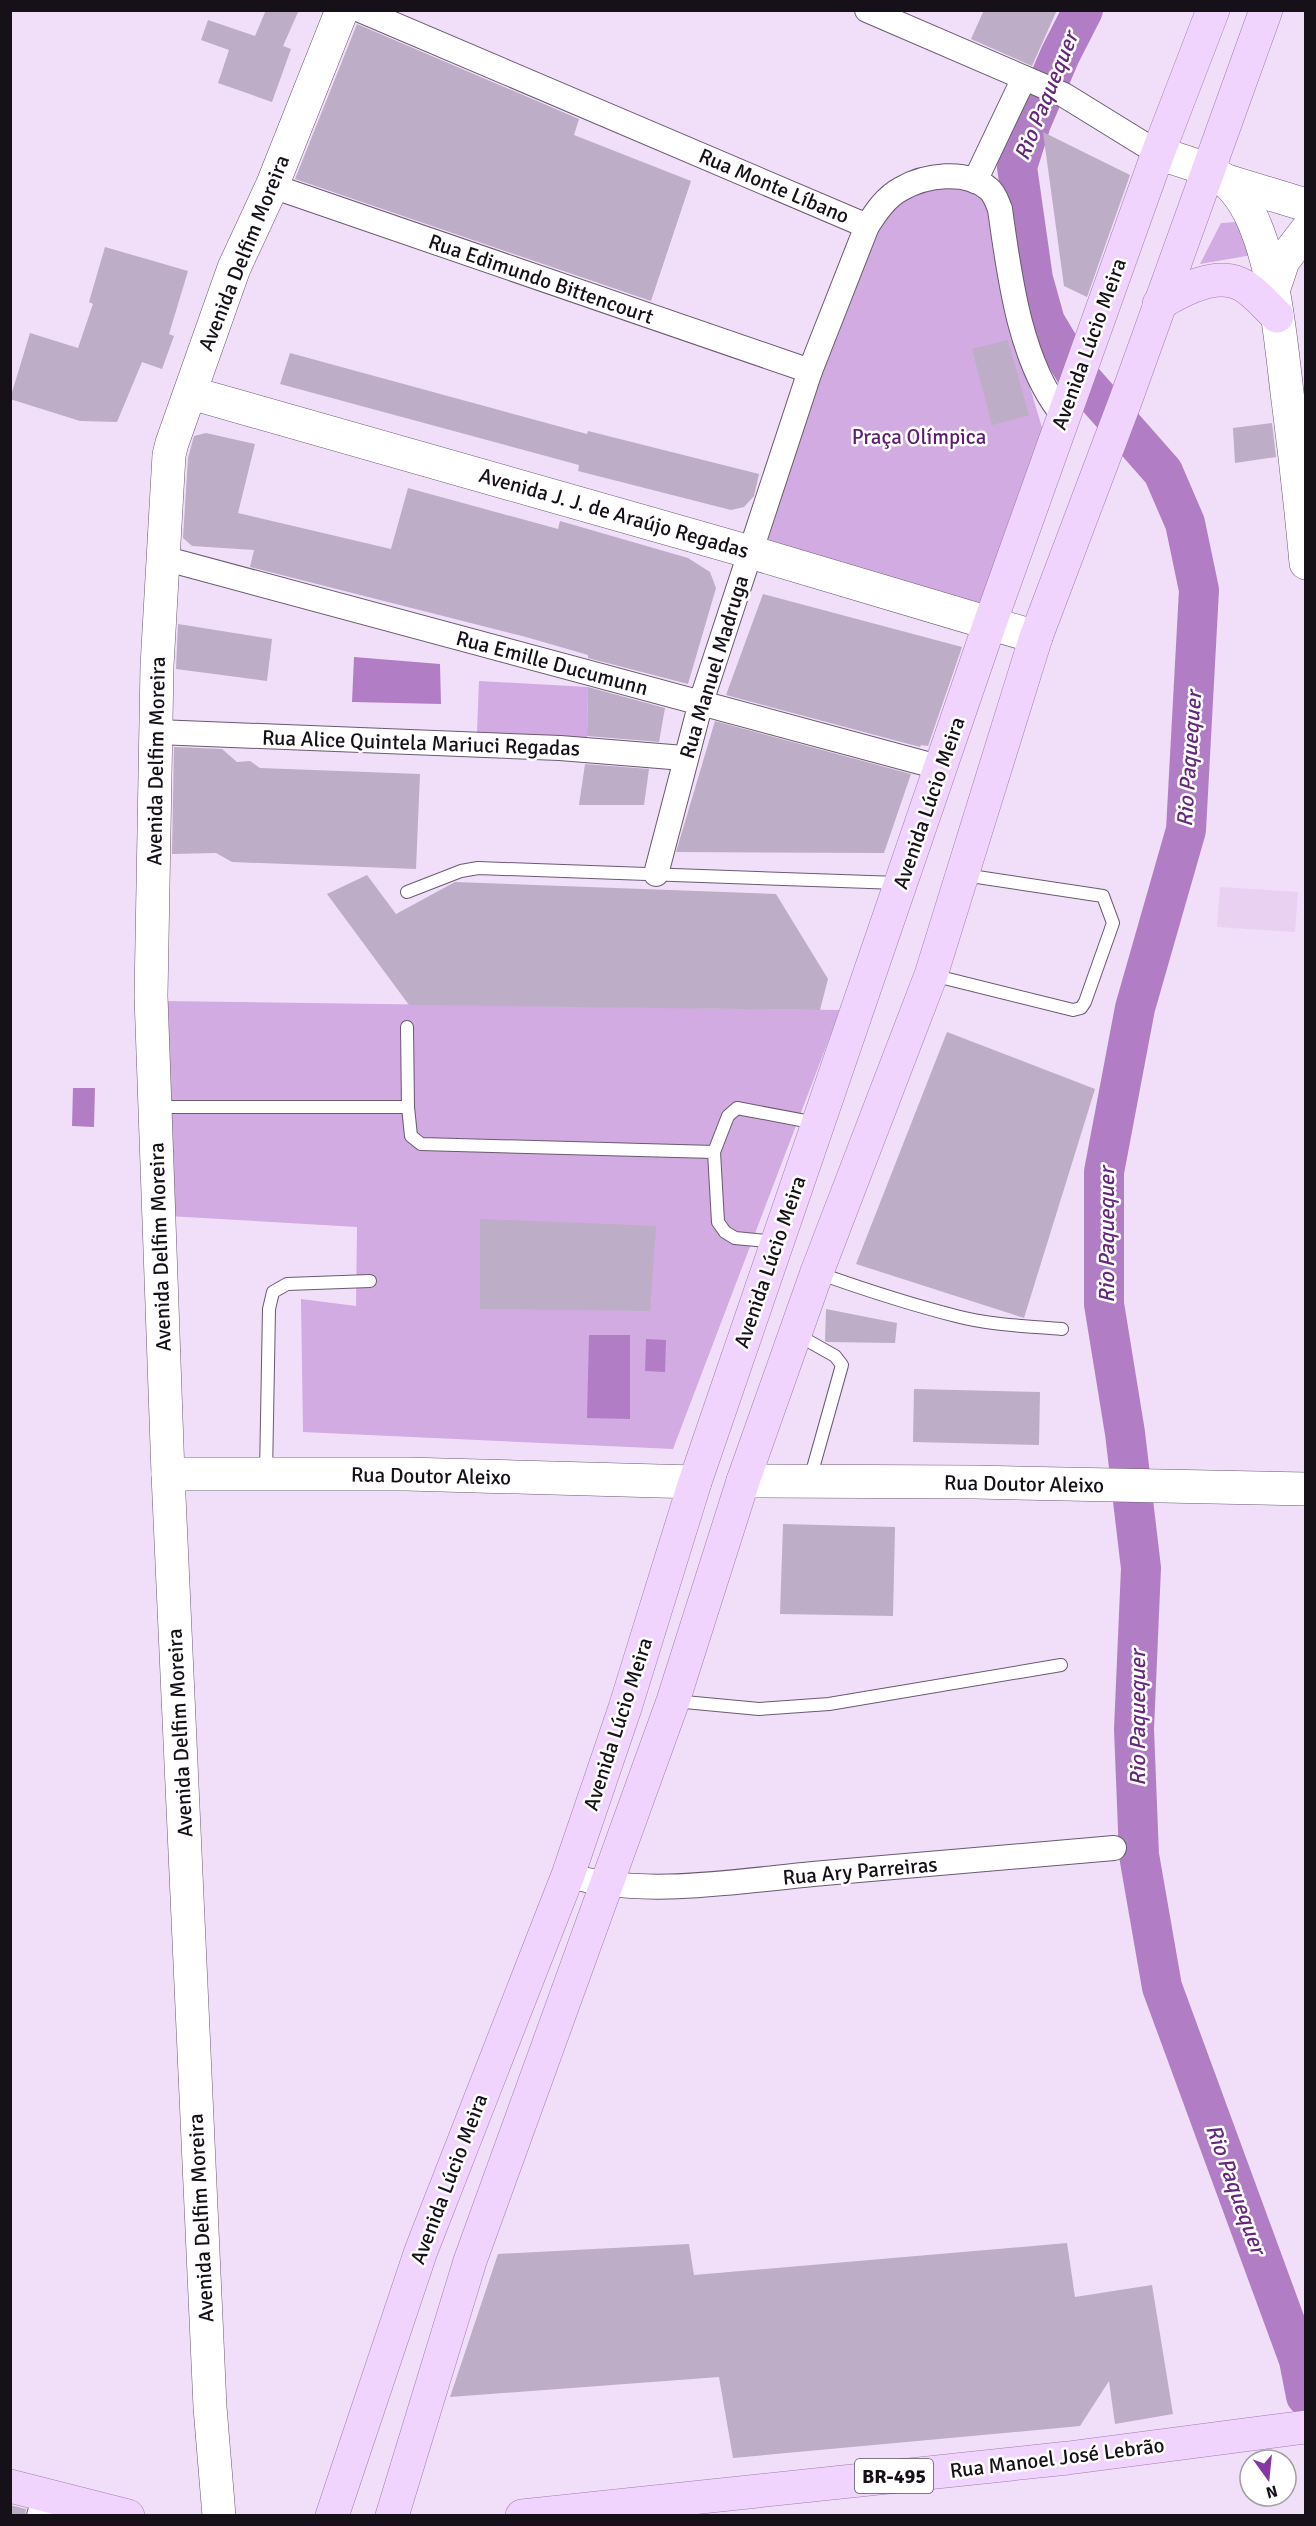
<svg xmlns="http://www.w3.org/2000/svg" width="1316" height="2526" viewBox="0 0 1316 2526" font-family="Signika,sans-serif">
<rect width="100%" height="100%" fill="#f1dff9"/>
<polygon fill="#e8d1f1" points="1220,887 1298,892 1295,932 1217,927"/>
<g fill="#d1abe1">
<polygon points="915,187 975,187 996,207 1020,354 1043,431 985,614 766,547 815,377 871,227"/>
<polygon points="1236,222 1252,255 1200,264 1221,223"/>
<polygon points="479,681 588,687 587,738 477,732"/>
<polygon points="161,1001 840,1010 673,1449 303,1432 301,1299 356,1306 357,1227 168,1216"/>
</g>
<g fill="#b17ec5">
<polygon points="354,657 440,664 441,704 352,702"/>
<polygon points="73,1088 95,1088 94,1127 72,1126"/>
<polygon points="589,1335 630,1335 630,1419 587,1418"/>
<polygon points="646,1339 666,1340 665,1372 645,1371"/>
</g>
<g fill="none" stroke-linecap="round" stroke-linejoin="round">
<polyline stroke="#b17ec5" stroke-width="40" points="1083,10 1060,55 1031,123 1017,167 1033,279 1045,322 1075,372 1163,472 1185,523 1199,590 1186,830 1135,1008 1104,1172 1104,1304 1125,1433 1141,1568 1134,1729 1139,1855 1162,1987 1299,2360 1306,2396"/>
</g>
<g fill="#beadc6">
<polygon points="266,10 299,10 283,46 291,49 272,102 218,83 229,50 201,40 208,20 255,36"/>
<polygon points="984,10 1057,10 1032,66 971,39"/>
<polygon points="357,24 579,119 574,135 691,181 651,301 295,179"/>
<polygon points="1043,132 1130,175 1087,297 1064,286"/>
<polygon points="105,247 188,271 169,334 174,336 162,369 142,362 117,422 80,421 10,399 30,333 78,348 93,304 89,302"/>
<polygon points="1008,340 1029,415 992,425 972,349"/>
<polygon points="290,353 587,434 588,431 759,474 754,496 744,507 731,510 578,471 579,465 280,384"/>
<polygon points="1272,423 1276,457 1235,463 1233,428"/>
<polygon points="206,433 255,444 238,513 391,549 408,488 558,529 560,521 688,558 710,572 716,588 688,684 588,658 588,655 526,637 250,567 254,550 192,546 183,538 188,458 194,436"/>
<polygon points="763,594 962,647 928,746 921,745 920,747 726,695"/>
<polygon points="178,624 272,639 267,681 176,669"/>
<polygon points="588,687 665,708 659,742 587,736"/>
<polygon points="715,721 911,774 884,853 676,852"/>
<polygon points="174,747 222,749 237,762 250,761 260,768 420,774 416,869 232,862 216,853 172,854"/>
<polygon points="585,764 649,769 644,805 579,805"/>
<polygon points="367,875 396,914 455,882 776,894 828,979 820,1010 409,1005 327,894"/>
<polygon points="947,1032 1095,1089 1024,1318 856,1264"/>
<polygon points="480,1219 656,1226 650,1311 480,1309"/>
<polygon points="826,1309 897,1323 895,1343 827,1342 825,1341"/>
<polygon points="914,1389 1040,1392 1039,1445 913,1442"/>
<polygon points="783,1524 895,1527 893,1616 780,1614"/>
<polygon points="1067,2243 1075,2297 1152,2285 1173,2414 1115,2424 1109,2381 1080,2426 733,2458 719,2377 450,2397 498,2254 689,2244 694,2275"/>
<polygon points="10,2505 26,2509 25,2516 10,2516"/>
</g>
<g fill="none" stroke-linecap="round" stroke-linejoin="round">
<g stroke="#6a5a70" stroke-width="14">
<g id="lane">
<polyline points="407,892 461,871 478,868 898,883"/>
<polyline points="932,975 1073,1010 1081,1008 1085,1002 1113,923 1103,896 964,875"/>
<polyline points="407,1027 408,1107 411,1136 421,1144 714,1152 718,1222 725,1232 735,1238 776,1242"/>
<polyline points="156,1107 408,1107"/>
<polyline points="714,1152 728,1116 737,1108 816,1123"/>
<path d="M818,1273c45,16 91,31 138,43 34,9 70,10 106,13"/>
<polyline points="796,1334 835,1356 842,1365 810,1479"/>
<polyline points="266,1474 269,1309 273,1292 287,1284 370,1281"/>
<polyline points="674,1701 759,1709 829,1704 1061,1665"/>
</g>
</g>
<g stroke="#6a5a70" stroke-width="26">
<g id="street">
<path d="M360,10l507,216c9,-14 19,-29 34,-37 24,-14 65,-20 88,0 6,5 8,13 11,20 9,65 20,155 63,206"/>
<polyline points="867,10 1064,95 1158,153"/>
<polyline points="975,181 1024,78"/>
<polyline points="272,186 810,371"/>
<polyline points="163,558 942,768"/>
<polyline points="157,732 560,748 684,758"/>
<polyline points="656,874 701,702 810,371 867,226"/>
<path d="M568,1875c71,23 171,6 245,-1 100,-9 200,-17 301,-26"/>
<polyline points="39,2516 45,2495"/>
</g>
</g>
<g stroke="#6a5a70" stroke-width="34">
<g id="secondary">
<path d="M1158,153c21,8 53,14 71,31 45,43 51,156 59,216 7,54 13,108 18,163"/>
<polyline points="1227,181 1306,205"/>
<polyline points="1274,288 1283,261 1306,231"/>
<polyline points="191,393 750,552 1036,637"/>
<polyline points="168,1474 406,1474 695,1482"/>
<polyline points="743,1481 974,1482 1306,1489"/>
<polyline points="219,2516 210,2407 168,1474 151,996 157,666 169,455 172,443 234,268 272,186 342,10"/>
</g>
</g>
<g stroke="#9e7dac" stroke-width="34">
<g id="primary">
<path d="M1159,304c21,-13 54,-31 79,-21 15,6 27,22 39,33"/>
<polyline points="10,2486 128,2516"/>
<polyline points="332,2516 421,2251 568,1875 625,1708 695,1482 990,623 1158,153 1213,10"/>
<polyline points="392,2516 470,2261 673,1701 743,1481 817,1272 931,975 1036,637 1126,399 1266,10"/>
<polyline points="522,2516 1068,2458 1306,2427"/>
</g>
</g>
<use href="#lane" stroke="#fff" stroke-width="12"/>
<use href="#street" stroke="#fff" stroke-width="24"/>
<use href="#secondary" stroke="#fff" stroke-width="33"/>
<use href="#primary" stroke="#f1d4fd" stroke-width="33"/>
</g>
<g text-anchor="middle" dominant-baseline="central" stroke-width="5" stroke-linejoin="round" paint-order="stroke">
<rect fill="#fff" stroke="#5c585d" stroke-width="1.5" x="855" y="2459" width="78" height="34" rx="4.5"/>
<g font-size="20" font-weight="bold" fill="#161018">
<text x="894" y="2476">BR-495</text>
</g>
<g font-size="21" fill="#161018" stroke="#fff">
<text transform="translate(774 186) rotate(23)">Rua Monte Líbano</text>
<text transform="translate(244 253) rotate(-68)">Avenida Delfim Moreira</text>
<text transform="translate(541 279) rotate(19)">Rua Edimundo Bittencourt</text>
<text transform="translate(1089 344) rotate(-70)">Avenida Lúcio Meira</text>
<text transform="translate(614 513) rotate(16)">Avenida J. J. de Araújo Regadas</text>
<text transform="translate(552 663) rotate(15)">Rua Emille Ducumunn</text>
<text transform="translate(714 667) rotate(-73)">Rua Manuel Madruga</text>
<text transform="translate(421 743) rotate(2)">Rua Alice Quintela Mariuci Regadas</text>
<text transform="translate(156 761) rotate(-89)">Avenida Delfim Moreira</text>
<text transform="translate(929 803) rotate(-71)">Avenida Lúcio Meira</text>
<text transform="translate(160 1247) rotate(-92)">Avenida Delfim Moreira</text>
<text transform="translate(770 1262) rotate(-71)">Avenida Lúcio Meira</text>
<text transform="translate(431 1476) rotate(1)">Rua Doutor Aleixo</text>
<text transform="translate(1024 1484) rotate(1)">Rua Doutor Aleixo</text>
<text transform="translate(618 1724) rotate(-72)">Avenida Lúcio Meira</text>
<text transform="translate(180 1733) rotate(-93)">Avenida Delfim Moreira</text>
<text transform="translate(860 1871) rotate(-5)">Rua Ary Parreiras</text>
<text transform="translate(449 2179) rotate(-69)">Avenida Lúcio Meira</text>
<text transform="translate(201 2218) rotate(-93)">Avenida Delfim Moreira</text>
<text transform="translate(1057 2458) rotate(-7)">Rua Manoel José Lebrão</text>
</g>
<g font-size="21" fill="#5d1d72" stroke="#fff">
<text x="919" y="437">Praça Olímpica</text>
</g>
<g font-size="22" font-style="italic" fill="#65267b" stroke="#fff">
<text transform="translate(1046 96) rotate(-68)">Rio Paquequer</text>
<text transform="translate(1189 759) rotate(-86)">Rio Paquequer</text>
<text transform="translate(1106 1235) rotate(-90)">Rio Paquequer</text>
<text transform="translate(1137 1718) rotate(-90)">Rio Paquequer</text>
<text transform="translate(1236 2189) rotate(70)">Rio Paquequer</text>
</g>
</g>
<rect width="1316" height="2526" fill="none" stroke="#161018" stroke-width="24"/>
<g transform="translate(1268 2478) rotate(165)"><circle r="28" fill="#ffffff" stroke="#a29fa3" stroke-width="1.5"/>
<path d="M0-4.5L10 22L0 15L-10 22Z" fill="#8735a4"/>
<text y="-9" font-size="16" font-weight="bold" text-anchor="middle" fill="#161018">N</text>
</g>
</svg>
